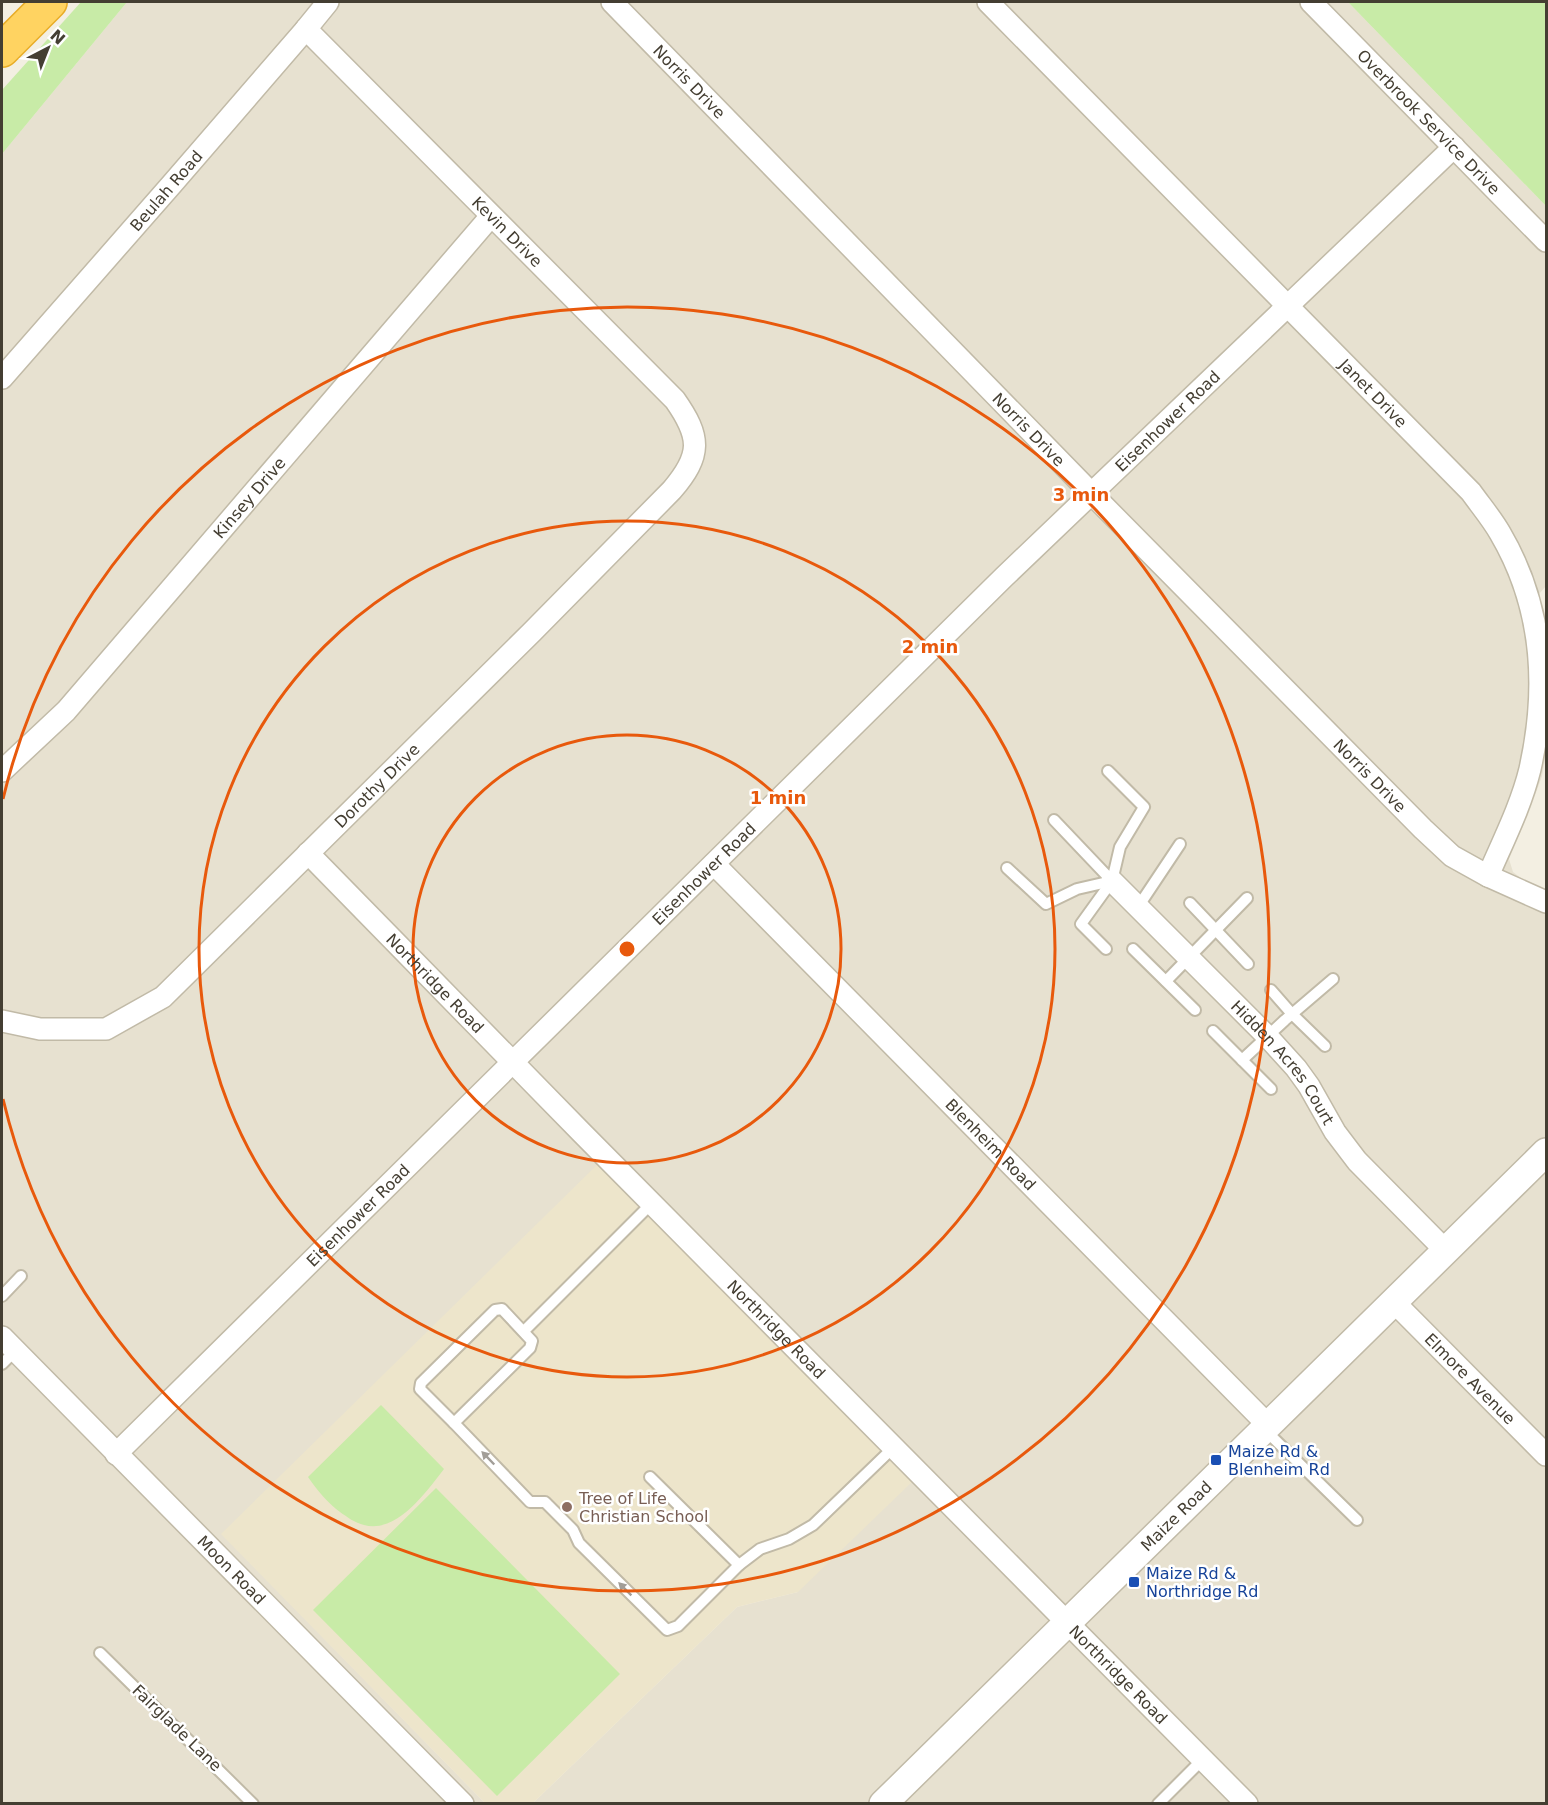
<svg xmlns="http://www.w3.org/2000/svg" width="1548" height="1805" viewBox="0 0 1548 1805" font-family="'DejaVu Sans',sans-serif">
<rect width="100%" height="100%" fill="#f3efe2"/>
<polygon fill="#e7e1d0" points="127,2 1348,2 1546,206 1546,586 1539,594 1546,632 1546,755 1542,776 1528,815 1509,859 1513,872 1525,881 1546,892 1546,1803 533,1803 737,1607 798,1592 222,1534 485,1803 2,1804 2,154"/>
<polygon fill="#ede5cb" points="600,1162 914,1480 798,1592 737,1607 533,1803 485,1803 221,1534"/>
<g fill="#c8eba7">
<polygon points="81,2 127,2 2,154 2,90"/>
<polygon points="1348,2 1546,2 1546,206"/>
<path d="M381,1405l63,64c-17,22 -47,65 -80,56 -9,-2 -17,-8 -24,-13 -12,-9 -24,-23 -32,-35z"/>
<polygon points="436,1488 620,1674 497,1796 313,1610"/>
</g>
<g fill="none" stroke-linecap="round" stroke-linejoin="round">
<g stroke="#c1baa7" stroke-width="14">
<g id="service">
<polyline points="1054,820 1112,881"/>
<polyline points="1007,868 1046,904 1077,889 1112,881"/>
<polyline points="1190,903 1248,964"/>
<polyline points="1138,907 1180,844"/>
<polyline points="1106,949 1081,924 1112,881 1120,847 1144,807 1108,771"/>
<polyline points="1133,949 1195,1010"/>
<polyline points="1166,981 1247,898"/>
<polyline points="1271,990 1292,1014 1325,1046"/>
<polyline points="1213,1031 1271,1089"/>
<polyline points="1242,1060 1285,1020 1333,979"/>
<polyline points="2,1296 21,1276"/>
<polygon points="502,1309 532,1341 530,1348 454,1423 420,1389 421,1383 495,1310"/>
<polyline points="524,1331 652,1203"/>
<polyline points="2,1364 15,1351"/>
<polyline points="454,1423 530,1502 545,1502 573,1530 579,1543 667,1630 678,1626 739,1565 760,1549 789,1539 813,1525 894,1447"/>
<polyline points="1264,1429 1357,1520"/>
<polyline points="650,1477 739,1565"/>
<polyline points="100,1653 253,1804"/>
<polyline points="1158,1804 1203,1759"/>
</g>
</g>
<g stroke="#c1baa7" stroke-width="24">
<g id="minor">
<path id="s1" d="M612,2l479,491 332,336 29,27 36,20 58,26"/>
<path id="s2" d="M988,2l483,490c10,14 21,27 29,41 43,73 48,155 30,236 -9,37 -27,72 -42,107"/>
<path id="s3" d="M1311,2l235,239"/>
<path id="s4" d="M2,378l170,-194 134,-155 22,-27"/>
<path id="s5" d="M2,771l64,-60 425,-495"/>
<path id="s6" d="M308,853l274,280 665,671"/>
<path id="s7" d="M714,864l554,561"/>
<path id="s8" d="M1112,881l155,155 29,32 13,18 26,46 22,29 89,90"/>
<path id="s9" d="M2,1021l38,8h66l57,-32 369,-365 140,-142c30,-35 29,-53 3,-90l-369,-371"/>
<path id="s10" d="M1394,1302l152,153"/>
<path id="s11" d="M2,1337l461,467"/>
<path id="s12" d="M116,1454l888,-877 450,-430"/>
</g>
</g>
<g stroke="#c1baa7" stroke-width="30">
<g id="tertiary">
<path id="s13" d="M883,1804l663,-652"/>
</g>
</g>
<g stroke="#e8ac27" stroke-width="36">
<polyline id="motorway" points="2,50 50,2"/>
</g>
<use href="#service" stroke="#fff" stroke-width="10"/>
<use href="#minor" stroke="#fff" stroke-width="21"/>
<use href="#tertiary" stroke="#fff" stroke-width="27"/>
<use href="#motorway" stroke="#ffd361" stroke-width="33"/>
</g>
<defs><path id="oneway-solid" d="M-6-.8H1V-3.2L6.5 0L1 3.2V.8H-6Z" transform="scale(1.5)"/></defs>
<g fill="#a29e98">
<use href="#oneway-solid" transform="translate(488 1458) rotate(-134)"/>
<use href="#oneway-solid" transform="translate(625 1589) rotate(-135)"/>
</g>
<g fill="none" stroke="#e8590c" stroke-width="3">
<circle cx="627" cy="949" r="214"/>
<circle cx="627" cy="949" r="428"/>
<path d="M3 799A642 642 0 1 1 3 1099"/>
</g>
<g fill="#1a4fb4" stroke="#fff" stroke-width="2">
<rect x="1210" y="1454" width="12" height="12" rx="3"/>
<rect x="1128" y="1576" width="12" height="12" rx="3"/>
</g>
<circle fill="#8d6e63" stroke="#fff" stroke-width="2" cx="567" cy="1507" r="6"/>
<g text-anchor="middle" dominant-baseline="central" stroke-width="5" stroke-linejoin="round" paint-order="stroke">
<g font-size="16" fill="#443e32" stroke="#fff">
<text stroke="none"><textPath href="#s1" startOffset="111">Norris Drive</textPath></text>
<text stroke="none"><textPath href="#s3" startOffset="168">Overbrook Service Drive</textPath></text>
<text stroke="none"><textPath href="#s4" startOffset="249">Beulah Road</textPath></text>
<text transform="translate(507 232) rotate(45)">Kevin Drive</text>
<text stroke="none"><textPath href="#s2" startOffset="549">Janet Drive</textPath></text>
<text stroke="none"><textPath href="#s12" startOffset="1474">Eisenhower Road</textPath></text>
<text stroke="none"><textPath href="#s1" startOffset="597">Norris Drive</textPath></text>
<text stroke="none"><textPath href="#s5" startOffset="369">Kinsey Drive</textPath></text>
<text stroke="none"><textPath href="#s1" startOffset="1083">Norris Drive</textPath></text>
<text stroke="none"><textPath href="#s9" startOffset="471">Dorothy Drive</textPath></text>
<text stroke="none"><textPath href="#s12" startOffset="826">Eisenhower Road</textPath></text>
<text stroke="none"><textPath href="#s6" startOffset="182">Northridge Road</textPath></text>
<text stroke="none"><textPath href="#s8" startOffset="250">Hidden Acres Court</textPath></text>
<text stroke="none"><textPath href="#s7" startOffset="394">Blenheim Road</textPath></text>
<text stroke="none"><textPath href="#s12" startOffset="340">Eisenhower Road</textPath></text>
<text stroke="none"><textPath href="#s6" startOffset="668">Northridge Road</textPath></text>
<text stroke="none"><textPath href="#s10" startOffset="108">Elmore Avenue</textPath></text>
<text stroke="none"><textPath href="#s13" startOffset="411">Maize Road</textPath></text>
<text stroke="none"><textPath href="#s11" startOffset="327">Moon Road</textPath></text>
<text stroke="none"><textPath href="#s6" startOffset="1154">Northridge Road</textPath></text>
<text transform="translate(177 1728) rotate(44)">Fairglade Lane</text>
</g>
<g font-size="16" fill="#164399" stroke="#fff" text-anchor="start">
<text x="1228" y="1451">Maize Rd &amp;<tspan x="1228" dy="18">Blenheim Rd</tspan></text>
<text x="1146" y="1573">Maize Rd &amp;<tspan x="1146" dy="18">Northridge Rd</tspan></text>
</g>
<g font-size="16" fill="#785e54" stroke="#fff" text-anchor="start">
<text x="579" y="1498">Tree of Life<tspan x="579" dy="18">Christian School</tspan></text>
</g>
</g>
<circle cx="627" cy="949" r="9" fill="#e8590c" stroke="#fff" stroke-width="3"/>
<g font-size="18" text-anchor="middle" font-weight="bold" fill="#e8590c" stroke="#fff" stroke-width="5" stroke-linejoin="round" paint-order="stroke">
<text x="1081" y="501">3 min</text>
<text x="930" y="653">2 min</text>
<text x="778" y="804">1 min</text>
</g>
<rect width="1548" height="1805" fill="none" stroke="#443e32" stroke-width="6"/>
<g transform="translate(48 48) rotate(42)" stroke="#ffffff" stroke-width="4.5" paint-order="stroke">
<path d="M0-4.5L10 22L0 15L-10 22Z" fill="#443e32"/>
<text y="-9" font-size="16" font-weight="bold" text-anchor="middle" fill="#443e32">N</text>
</g>
</svg>
